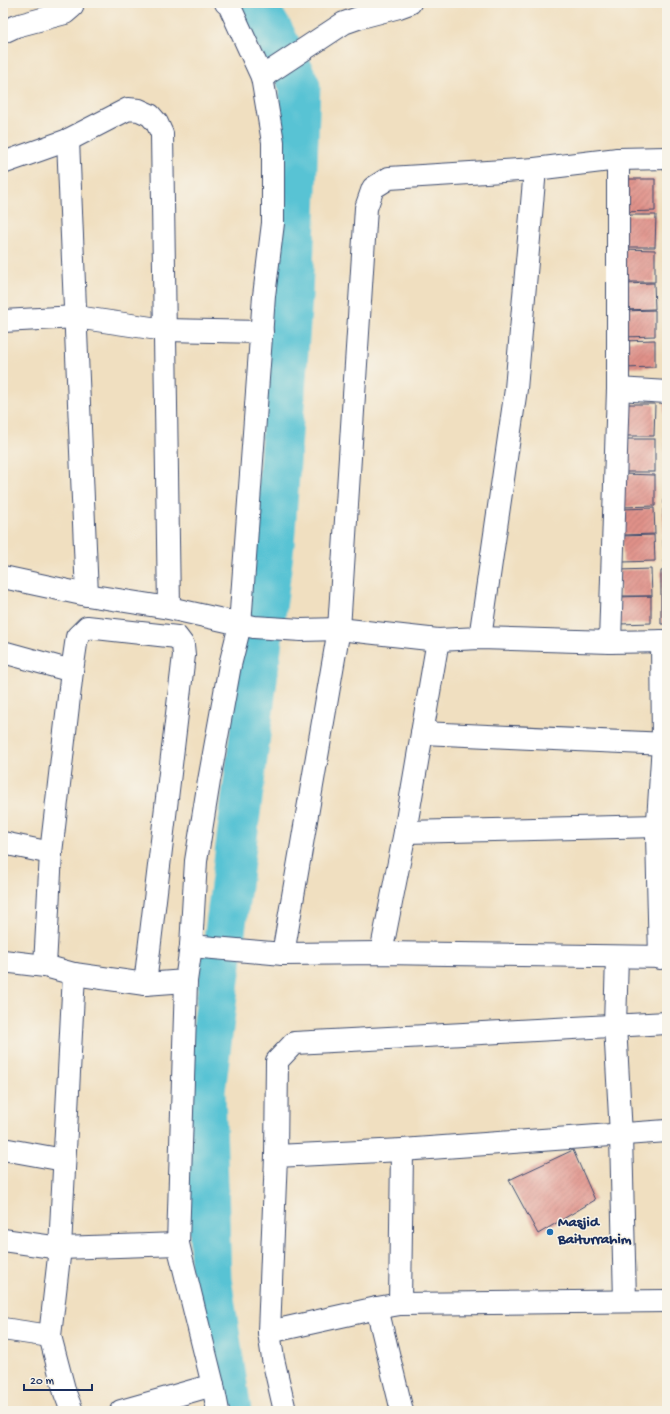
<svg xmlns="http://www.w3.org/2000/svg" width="670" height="1414" viewBox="0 0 670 1414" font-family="'Gochi Hand',sans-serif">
<defs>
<pattern id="building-hatch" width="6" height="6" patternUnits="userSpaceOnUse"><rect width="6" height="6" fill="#e09189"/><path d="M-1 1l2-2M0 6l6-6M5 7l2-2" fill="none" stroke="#b57773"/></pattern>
</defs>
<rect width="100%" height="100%" fill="#f7f3e8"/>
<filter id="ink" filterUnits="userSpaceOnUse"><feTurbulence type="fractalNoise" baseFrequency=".025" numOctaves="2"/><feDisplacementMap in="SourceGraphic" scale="8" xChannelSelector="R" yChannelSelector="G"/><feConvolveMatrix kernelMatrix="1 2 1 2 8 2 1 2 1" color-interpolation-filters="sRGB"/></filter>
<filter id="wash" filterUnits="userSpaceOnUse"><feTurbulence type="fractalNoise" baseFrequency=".012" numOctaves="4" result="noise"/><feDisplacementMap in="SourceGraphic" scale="16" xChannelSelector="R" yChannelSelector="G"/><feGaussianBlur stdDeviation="0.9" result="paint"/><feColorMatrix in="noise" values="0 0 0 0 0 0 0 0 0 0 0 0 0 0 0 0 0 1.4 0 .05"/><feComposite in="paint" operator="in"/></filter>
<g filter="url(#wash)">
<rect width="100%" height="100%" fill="#f0dfc0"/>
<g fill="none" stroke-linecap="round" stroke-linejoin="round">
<polyline stroke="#59c3d4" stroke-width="41" points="231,1411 211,1279 205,1091 274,545 292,296 300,86 274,34 255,3"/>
</g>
<g id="blocks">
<g fill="url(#building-hatch)">
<polygon points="623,179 655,179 655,211 623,212"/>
<polygon points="624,215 656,215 655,247 624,247"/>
<polygon points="624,249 655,250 655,282 623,282"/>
<polygon points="654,283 655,309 623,310 623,284"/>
<polygon points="655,310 655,336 623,337 622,311"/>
<polygon points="655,340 655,367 624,368 623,341"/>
<polygon points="623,404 655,404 654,436 623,436"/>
<rect x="664" y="404" width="3" height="33"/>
<rect x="624" y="439" width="31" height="33"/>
<polygon points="665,440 667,440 667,472 665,473"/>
<polygon points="623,474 655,475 655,506 623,507"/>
<rect x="664" y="475" width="3" height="32"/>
<polygon points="654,508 655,534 623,535 622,509"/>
<polygon points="663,509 667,509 667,535 664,535"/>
<polygon points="654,535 655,561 623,562 622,536"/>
<polygon points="663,536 667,536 667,562 664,562"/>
<polygon points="651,569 652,596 620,596 619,570"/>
<polygon points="667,570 667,624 661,624 661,571"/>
<polygon points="651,596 651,623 620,624 619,597"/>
<polygon points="573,1150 595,1200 538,1234 509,1180"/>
</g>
</g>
</g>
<g filter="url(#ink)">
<use href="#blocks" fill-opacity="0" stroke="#3b496d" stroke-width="1"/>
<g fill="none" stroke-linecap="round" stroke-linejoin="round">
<g stroke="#3b496d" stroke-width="24">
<g id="minor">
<polyline points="3,32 16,26 65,13 72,7 72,3"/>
<polyline points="262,77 344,23 361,17 399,7 410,3"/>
<polyline points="68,140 87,595"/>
<polyline points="3,163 68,140 128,109 139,110 150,115 157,123 162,134 169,608"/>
<polyline points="3,321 76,317 165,330 262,332"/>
<polyline points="618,389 667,392"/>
<polyline points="3,577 87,595 169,608 254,627 301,630 339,629 438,640 480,638 610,642 667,641"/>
<polyline points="480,638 516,389 535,169"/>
<polyline points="610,642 618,389 618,159"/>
<polyline points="3,652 72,671"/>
<polyline points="422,733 667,744"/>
<polyline points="405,832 658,826"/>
<polyline points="3,843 51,853"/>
<polyline points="191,946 283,954 381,953 667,957"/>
<polyline points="381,953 405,832 438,640"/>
<polyline points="283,954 339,629 366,208 373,188 389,178 535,169 618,159 667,158"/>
<polyline points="617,957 615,1025 621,1135 625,1301"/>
<polyline points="660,958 657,836 663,744 662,641"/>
<polyline points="3,961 45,966 74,974 145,984 186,981"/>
<polyline points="45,966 51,853 72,671 77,637 87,627 177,637 183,645 184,655 145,984"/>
<polyline points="3,1149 64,1160"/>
<polyline points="276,1156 402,1150 667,1131"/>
<polyline points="3,1240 60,1248 178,1244"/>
<polyline points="400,1304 402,1150"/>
<polyline points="377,1308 402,1411"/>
<polyline points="3,1329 50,1336"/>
<polyline points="269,1332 377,1308 400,1304 667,1301"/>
<polyline points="72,1411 65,1393 50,1336 60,1248 74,974"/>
<polyline points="121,1411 213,1385"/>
<polyline points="218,1411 213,1385 178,1244 186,981 191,946 196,861 209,781 230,665 240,625 264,296 273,223 273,142 262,77 229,5 226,3"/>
<polyline points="285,1411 273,1359 269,1332 276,1156 277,1061 294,1043 667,1023"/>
</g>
</g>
<use href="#minor" stroke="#fff" stroke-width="22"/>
</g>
</g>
<circle fill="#1f6fb2" stroke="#f7f3e8" stroke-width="1.5" cx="550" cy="1232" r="4"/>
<g text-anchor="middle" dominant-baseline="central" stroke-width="3" stroke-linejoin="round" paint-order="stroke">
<g font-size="15" font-weight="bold" fill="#1b2f5e" stroke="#f7f3e8" text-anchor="start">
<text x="558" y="1223">Masjid<tspan x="558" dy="17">Baiturrahim</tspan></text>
</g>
</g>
<rect width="670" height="1414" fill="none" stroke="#f7f3e8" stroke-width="16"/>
<path d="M24 1384v6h68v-6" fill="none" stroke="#1b2f5e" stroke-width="2"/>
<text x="30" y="1384" font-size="12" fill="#1b2f5e" stroke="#f7f3e8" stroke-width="3" paint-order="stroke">20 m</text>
</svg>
